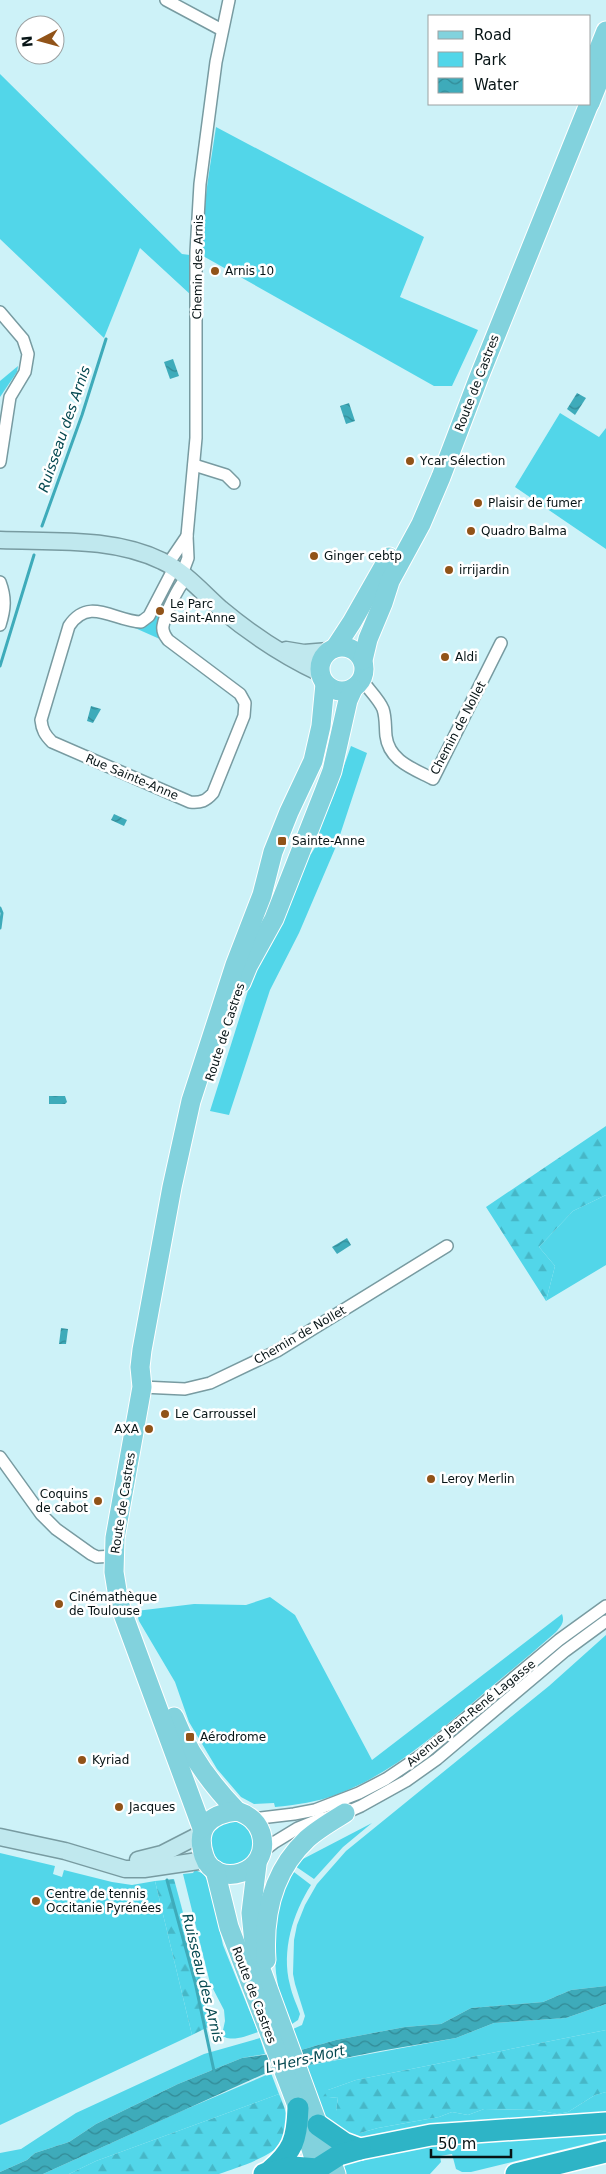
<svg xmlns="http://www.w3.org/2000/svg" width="606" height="2174" viewBox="0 0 606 2174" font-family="'DejaVu Sans',sans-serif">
<defs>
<pattern id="forest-firs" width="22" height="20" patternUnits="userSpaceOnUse" patternTransform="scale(1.25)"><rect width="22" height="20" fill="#52d6e9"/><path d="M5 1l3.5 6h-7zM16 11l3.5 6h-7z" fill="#46b7c7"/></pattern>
<pattern id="water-waves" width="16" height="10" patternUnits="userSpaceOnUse" patternTransform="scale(1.25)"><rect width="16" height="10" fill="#3eabba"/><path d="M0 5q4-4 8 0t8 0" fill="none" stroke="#328a96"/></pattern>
</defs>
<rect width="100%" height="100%" fill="#cdf2f8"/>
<g fill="#52d6e9">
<polygon points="0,74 182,254 190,255 191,295 140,248 104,338 0,239"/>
<path d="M216,127l208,110 -24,60 78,33 -26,56h-18l-231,-130c-2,-43 7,-87 13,-129z"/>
<polygon points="18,366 17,372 0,397 0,381"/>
<polygon points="560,413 599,437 606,428 606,549 515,487"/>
<polygon points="172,583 175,586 162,640 135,628 141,627"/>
<polygon points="351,746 367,753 337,844 299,933 270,990 229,1115 210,1111 253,975 309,853 311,854 316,846 313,844 333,797"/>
<polygon points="606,1195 606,1265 546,1301 555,1266 539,1247 573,1211"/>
<path d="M270,1597l25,18 77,145 190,-146c3,8 -1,12 -6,18 -26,23 -53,45 -79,67 -42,36 -86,75 -139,95 -20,8 -42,11 -63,13l-1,-4 -20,1 -13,-7 -24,-28 -28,-47 -14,-40 -36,-61 -3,-10 58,-7 52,1z"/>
<polygon points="606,1635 606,1986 571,1990 543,2002 471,2008 441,2024 405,2027 336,2040 301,2050 293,2029 302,2025 305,2016 295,1984 293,1974 294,1940 297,1925 305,1905 317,1884 346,1851 549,1686"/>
<path d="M232,1821h7l12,7 5,22 -12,13 -17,3 -11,-7c-9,-21 -8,-32 16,-38z"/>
<polygon points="372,1823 343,1847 314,1879 295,1866 299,1861"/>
<polygon points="0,1853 55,1866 53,1874 62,1877 64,1870 112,1882 132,1885 155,1881 192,2035 0,2125"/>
<path d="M290,1869l21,16c-18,28 -30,66 -21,100 2,10 7,20 10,29l-2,6 -6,4 -12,-26 -4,-25 -4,-58z"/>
<path d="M195,1870l9,4 5,10 14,61 35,87c-13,4 -29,12 -39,1l4,-3 2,-9 -1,-11 -14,-27 -27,-109 10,-1z"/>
<polygon points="606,2004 606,2030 356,2080 328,2090 329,2098 338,2097 336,2111 360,2133 378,2128 439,2117 452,2112 468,2115 484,2109 537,2110 557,2114 568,2112 595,2095 606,2092 606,2115 349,2140 324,2118 305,2066 456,2038 494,2023 566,2018"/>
<polygon points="260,2038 265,2054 242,2058 178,2084 96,2124 69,2142 35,2153 27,2160 0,2172 0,2153 21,2149 76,2113 204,2054"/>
<polygon points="271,2073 279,2094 96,2161 69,2174 43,2174 184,2110"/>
<polygon points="606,2130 606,2139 471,2172 462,2172 456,2169 452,2154 440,2156 441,2162 430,2174 343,2174 342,2170 346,2164 353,2160 426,2145"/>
</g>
<g fill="url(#forest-firs)">
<polygon points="606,1126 606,1195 573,1211 539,1247 555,1266 546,1301 486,1207"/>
<polygon points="174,1879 211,2017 210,2026 192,2035 155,1881"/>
<polygon points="606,2030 606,2092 595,2095 568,2112 557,2114 537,2110 484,2109 468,2115 452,2112 439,2117 378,2128 360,2133 341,2128 331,2118 336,2111 338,2097 329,2098 328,2104 324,2106 318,2103 328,2090 356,2080"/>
<path d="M279,2094c5,12 12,28 7,42 -8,20 -48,31 -67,38h-150l27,-13z"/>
</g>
<g fill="url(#water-waves)">
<polygon points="173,359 179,376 170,379 164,362"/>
<polygon points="577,393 586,398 575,415 567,409"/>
<polygon points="349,403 355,421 346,424 340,406"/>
<polygon points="91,706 101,709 93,723 87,721"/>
<polygon points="114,814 127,820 124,826 111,820"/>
<polygon points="49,1096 65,1096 67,1102 65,1104 49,1104"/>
<polygon points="347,1238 351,1245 337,1254 332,1247"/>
<polygon points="61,1328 68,1329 66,1344 59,1344"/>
<polygon points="606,1986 606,2004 566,2018 494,2023 456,2038 380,2051 264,2074 43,2174 0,2174 0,2172 27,2160 35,2153 69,2142 96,2124 178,2084 242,2058 301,2050 336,2040 405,2027 441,2024 471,2008 543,2002 571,1990"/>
</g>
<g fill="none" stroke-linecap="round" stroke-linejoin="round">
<g stroke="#3eabba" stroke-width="3">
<polyline points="42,526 82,415 106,339"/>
<polyline points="0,666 34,555"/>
<polyline points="0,908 2,913 0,928"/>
<polyline points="167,1880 195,1982 214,2071"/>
</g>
<g stroke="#789ba1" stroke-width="14">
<g id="street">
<polyline points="166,0 222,30"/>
<polyline points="0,312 23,339 28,354 25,372 10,397 0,462"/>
<polyline points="194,465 226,475 234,483"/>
<polyline points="168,564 187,536"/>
<path d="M174,568l-25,48 -8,6c-27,-1 -52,-26 -72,4l-28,94c1,10 4,15 11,22l138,60c11,1 16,-1 23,-9l31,-77 1,-13 -5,-9 -72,-54c-3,-4 -6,-8 -5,-14 2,-13 15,-38 23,-48"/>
<polyline points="182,574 188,558 187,536 196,438 196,252 200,184 216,62 229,0"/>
<path d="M0,582c6,16 5,27 0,43"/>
<path d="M362,680c6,9 17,19 21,29 3,9 2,17 3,27 3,25 28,33 47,43l68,-136"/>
<polyline points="142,1387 185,1389 210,1383 277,1351 447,1246"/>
<polyline points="0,1457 41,1514 56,1529 91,1554 97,1557 114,1556"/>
<polyline points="252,1819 294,1814 315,1810 359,1793 386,1779 423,1754 559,1640 606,1606"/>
<polyline points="262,1852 275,1842 298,1828 320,1819 345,1813 361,1806 406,1781 437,1759 565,1651 606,1621"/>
</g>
</g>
<g stroke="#789ba1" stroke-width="19">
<g id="secondary">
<path d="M0,540c53,2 113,-3 162,21 22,10 41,32 59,48 31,26 63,47 99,64"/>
<polyline points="286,650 304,653 329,651"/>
<polyline points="0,1837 65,1851 125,1869 144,1869 205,1860"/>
<polyline points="138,1860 162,1854 201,1834"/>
</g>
</g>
<g stroke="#fff" stroke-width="21">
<g id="primary">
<polyline points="590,71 606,31"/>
<polyline points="590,103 606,63"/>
<circle cx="342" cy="669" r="22"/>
<polyline points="335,648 352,622 389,557"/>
<polyline points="363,660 368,639 383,603 390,581 421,524 441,477 479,377 589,104"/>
<polyline points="241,983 248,966 274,919 324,792 332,771 348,700 353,689"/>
<path d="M174,1717c14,36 36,66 63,94"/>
<path d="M237,1811c12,4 20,10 24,22 12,41 -46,57 -57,23 -9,-28 5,-42 33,-45z"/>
<polyline points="202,1828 119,1603 114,1572 115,1538 142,1387 140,1367 142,1350 172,1187 191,1101 235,965 262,895 273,852 289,812 313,761 321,726 325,684"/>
<polyline points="257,1864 251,1913 255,1953 336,2174"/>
<polyline points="215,1870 229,1927 298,2108 319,2174"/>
<path d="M266,1960c-3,-45 7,-89 41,-121 11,-10 25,-18 38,-26"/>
</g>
</g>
<g stroke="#fff" stroke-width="24">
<g id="highway">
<polyline points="318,2125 344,2143 360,2149 431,2135 606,2123"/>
<path d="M269,2172c24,-21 28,-32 29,-64"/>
<polyline points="264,2174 293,2167 317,2169 339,2155 360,2149"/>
<polyline points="516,2174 606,2152"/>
</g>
</g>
<use href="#street" stroke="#fff" stroke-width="11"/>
<use href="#secondary" stroke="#c0e8ee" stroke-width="16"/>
<use href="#primary" stroke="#82d2dd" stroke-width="19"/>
<use href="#highway" stroke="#2eb4c6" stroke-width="21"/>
</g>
<g fill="#915318" stroke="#fff" stroke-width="2">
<circle cx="215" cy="271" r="5"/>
<circle cx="410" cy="461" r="5"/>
<circle cx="478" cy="503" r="5"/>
<circle cx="471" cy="531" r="5"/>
<circle cx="314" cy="556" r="5"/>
<circle cx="449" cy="570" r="5"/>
<circle cx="160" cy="611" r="5"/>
<circle cx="445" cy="657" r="5"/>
<rect x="277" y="836" width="10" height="10" rx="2.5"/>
<circle cx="165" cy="1414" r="5"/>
<circle cx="149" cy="1429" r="5"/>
<circle cx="431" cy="1479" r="5"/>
<circle cx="98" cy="1501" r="5"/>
<circle cx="59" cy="1604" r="5"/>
<rect x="185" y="1732" width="10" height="10" rx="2.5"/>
<circle cx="82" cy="1760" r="5"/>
<circle cx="119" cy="1807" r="5"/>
<circle cx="36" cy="1901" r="5"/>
</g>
<g text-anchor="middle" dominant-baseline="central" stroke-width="5" stroke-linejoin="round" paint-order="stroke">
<g font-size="12" fill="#071416" stroke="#fff">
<text transform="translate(198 267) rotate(-89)">Chemin des Arnis</text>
<text transform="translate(477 383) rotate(-69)">Route de Castres</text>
<text transform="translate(458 728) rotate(-62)">Chemin de Nollet</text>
<text transform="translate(132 777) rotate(23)">Rue Sainte-Anne</text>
<text transform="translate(225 1032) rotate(-72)">Route de Castres</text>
<text transform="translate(300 1335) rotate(-30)">Chemin de Nollet</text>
<text transform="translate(123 1503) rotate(-81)">Route de Castres</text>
<text transform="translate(471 1713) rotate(-39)">Avenue Jean-René Lagasse</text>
<text transform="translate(254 1995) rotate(69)">Route de Castres</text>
</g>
<g font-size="12" fill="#071416" stroke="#fff" text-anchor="start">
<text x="225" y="271">Arnis 10</text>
<text x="420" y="461">Ycar Sélection</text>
<text x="488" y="503">Plaisir de fumer</text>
<text x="481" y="531">Quadro Balma</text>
<text x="324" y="556">Ginger cebtp</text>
<text x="459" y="570">irrijardin</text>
<text x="170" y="604">Le Parc<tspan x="170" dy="14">Saint-Anne</tspan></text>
<text x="455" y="657">Aldi</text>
<text x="292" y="841">Sainte-Anne</text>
<text x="175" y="1414">Le Carroussel</text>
<text x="139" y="1429" text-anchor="end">AXA</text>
<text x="441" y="1479">Leroy Merlin</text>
<text x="88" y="1494" text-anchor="end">Coquins<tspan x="88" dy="14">de cabot</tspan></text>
<text x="69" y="1597">Cinémathèque<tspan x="69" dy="14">de Toulouse</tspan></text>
<text x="200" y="1737">Aérodrome</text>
<text x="92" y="1760">Kyriad</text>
<text x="129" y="1807">Jacques</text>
<text x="46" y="1894">Centre de tennis<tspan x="46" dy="14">Occitanie Pyrénées</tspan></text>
</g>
<g font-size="14" font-style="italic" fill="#064951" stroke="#fff">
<text transform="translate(64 429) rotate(-71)">Ruisseau des Arnis</text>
<text transform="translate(203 1978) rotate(76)">Ruisseau des Arnis</text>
<text transform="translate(305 2059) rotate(-13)">L'Hers-Mort</text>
</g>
</g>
<rect x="428" y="15" width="162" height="90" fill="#ffffff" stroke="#9ca1a2"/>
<rect x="438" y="31" width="25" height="8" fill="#82d2dd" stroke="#9ca1a2"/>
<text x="474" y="40" font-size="15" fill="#071416">Road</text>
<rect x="438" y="52" width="25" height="15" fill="#52d6e9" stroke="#9ca1a2"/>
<text x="474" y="65" font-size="15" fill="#071416">Park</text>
<rect x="438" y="78" width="25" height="15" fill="url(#water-waves)" stroke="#9ca1a2"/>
<text x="474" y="90" font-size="15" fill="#071416">Water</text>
<g transform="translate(40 40) rotate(264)"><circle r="24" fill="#ffffff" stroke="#9ca1a2"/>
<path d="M0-4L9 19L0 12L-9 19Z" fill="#915318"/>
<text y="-8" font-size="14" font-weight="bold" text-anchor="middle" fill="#071416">N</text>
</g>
<path d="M431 2149v8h80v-8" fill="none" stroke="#071416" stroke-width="2.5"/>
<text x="438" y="2149" font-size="15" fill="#071416" stroke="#ffffff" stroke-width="4" paint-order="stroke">50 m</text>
</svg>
